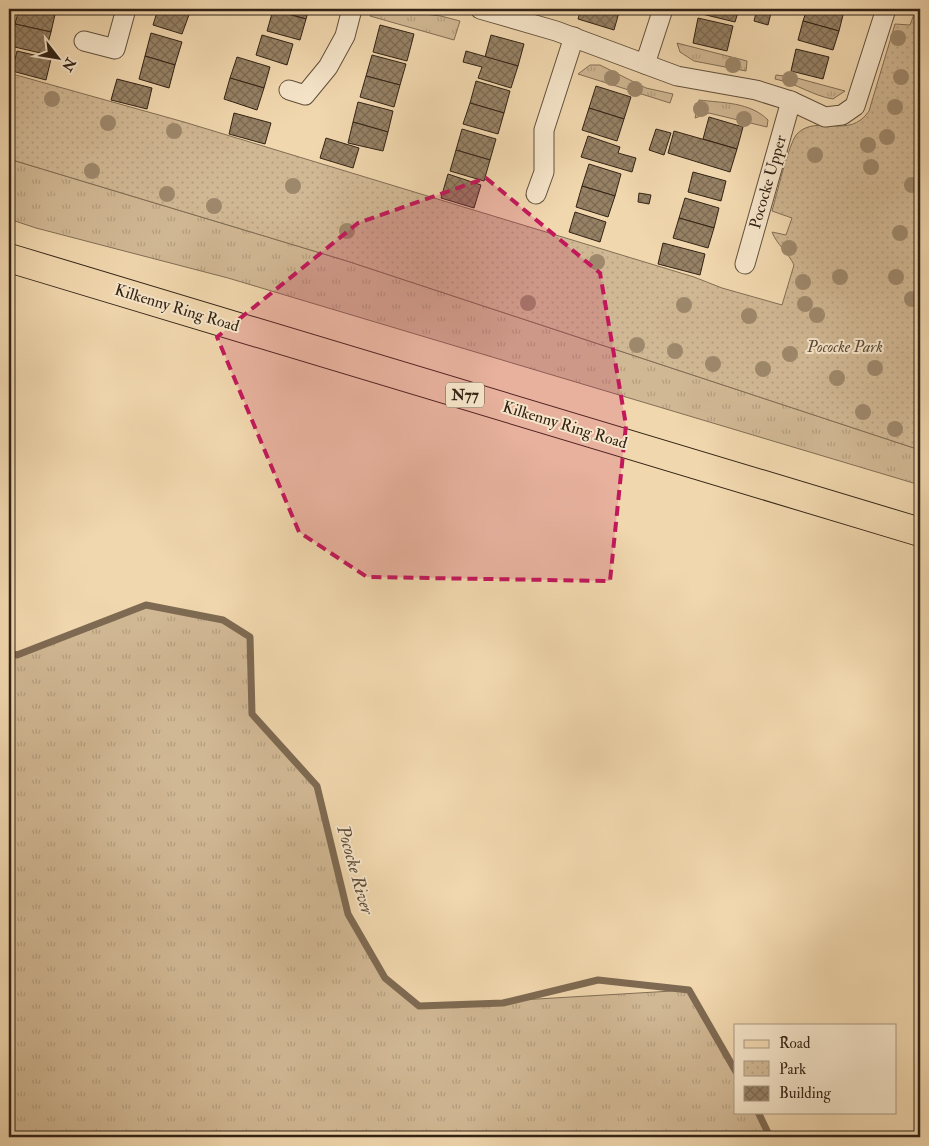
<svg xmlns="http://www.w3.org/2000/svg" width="929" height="1146" viewBox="0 0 929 1146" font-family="'IM FELL Double Pica',serif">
<defs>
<pattern id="grass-tufts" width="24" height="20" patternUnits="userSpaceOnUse" patternTransform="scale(1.25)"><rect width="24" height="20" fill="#d1b894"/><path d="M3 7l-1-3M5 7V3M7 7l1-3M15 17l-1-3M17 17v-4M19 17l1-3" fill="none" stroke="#b49e7f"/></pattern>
<pattern id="park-dots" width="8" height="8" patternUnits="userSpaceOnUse" patternTransform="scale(1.25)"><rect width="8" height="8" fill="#d1b894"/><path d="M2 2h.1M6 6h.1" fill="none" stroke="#b49e7f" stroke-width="1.8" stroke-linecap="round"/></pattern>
<pattern id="building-cross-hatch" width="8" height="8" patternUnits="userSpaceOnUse" patternTransform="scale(1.25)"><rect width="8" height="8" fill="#968165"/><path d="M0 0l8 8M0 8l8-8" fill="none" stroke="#7b6952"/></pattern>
</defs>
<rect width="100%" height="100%" fill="#f1d7ae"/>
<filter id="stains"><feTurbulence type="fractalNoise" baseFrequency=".004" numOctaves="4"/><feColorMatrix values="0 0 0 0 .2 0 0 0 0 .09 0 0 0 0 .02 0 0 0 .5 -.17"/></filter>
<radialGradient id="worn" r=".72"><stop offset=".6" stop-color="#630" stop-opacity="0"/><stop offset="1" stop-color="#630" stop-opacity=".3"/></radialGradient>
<g fill="url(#grass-tufts)" stroke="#826e54">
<polygon points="380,9 441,16 460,21 454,40 370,16 374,11"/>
<polygon points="677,43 747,61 746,71 694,61 680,52"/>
<polygon points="590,65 600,65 646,88 673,94 670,103 578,74"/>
<path d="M776,75l17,2 52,14 -12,8c-20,-3 -37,-16 -58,-20z"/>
<path d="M699,100c24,3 51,2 69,20l-1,7 -58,-14 -14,5z"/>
<polygon points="9,159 347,261 920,450 920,485 228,278 36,228 9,219"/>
<polygon points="146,605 223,620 250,637 252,714 317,786 348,914 385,978 419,1006 689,990 735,1076 735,1112 755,1112 768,1137 9,1137 9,653 17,655"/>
</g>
<path fill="url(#park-dots)" stroke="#826e54" d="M916,9h4v441l-573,-189 -338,-102v-86l175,49 510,155 28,11 60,17 12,-40c-6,-13 -17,-20 -22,-33l14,3 6,-17 -20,-7c4,-14 17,-69 25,-77 20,-21 52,7 72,-23l26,-87 15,1z"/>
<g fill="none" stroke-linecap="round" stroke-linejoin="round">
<g stroke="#7e6a52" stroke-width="7">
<polyline points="9,653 17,655 146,605 223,620 250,637 252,714 317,786 348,914 385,978 419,1006 503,1003 598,980 689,990 735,1070"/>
<polyline points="758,1112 770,1137"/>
</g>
</g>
<g fill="url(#building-cross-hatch)" stroke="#332315">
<polygon points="19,9 56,10 51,32 15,24"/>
<polygon points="158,9 180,9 190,12 182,34 153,25"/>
<polygon points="273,9 309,9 306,19"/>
<polygon points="581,9 620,9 614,30 578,19"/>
<polygon points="703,9 739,9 735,22 702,14"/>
<polygon points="757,9 772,9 768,25 754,21"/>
<polygon points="807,9 836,9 844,11 839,31 803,21"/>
<polygon points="273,10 306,19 300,40 267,31"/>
<polygon points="698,18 733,26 727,51 693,43"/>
<polygon points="803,21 839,31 833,50 798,40"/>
<polygon points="15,24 51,32 45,54 10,46"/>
<polygon points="380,25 414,34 407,61 373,52"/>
<polygon points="151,33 182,42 175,65 145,56"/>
<polygon points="262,35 293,44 287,65 256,55"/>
<polygon points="491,35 524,44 518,66 485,57"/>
<polygon points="796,49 829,57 823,79 791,71"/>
<polygon points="17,51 51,59 46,80 12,71"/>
<polygon points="466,51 518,66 511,88 478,78 482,67 463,62"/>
<polygon points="372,55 406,64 400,85 366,76"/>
<polygon points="145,56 175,65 169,88 139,79"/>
<polygon points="237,57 270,67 264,88 230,78"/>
<polygon points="366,76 400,85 394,107 360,97"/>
<polygon points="230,78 264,88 257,110 224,99"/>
<polygon points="117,79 152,88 147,109 111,100"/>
<polygon points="476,81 510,91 504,113 470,103"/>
<polygon points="596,86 631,97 624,119 589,108"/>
<polygon points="358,102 393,111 388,132 353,122"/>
<polygon points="470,103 504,113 498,134 463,124"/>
<polygon points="589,108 624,119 617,141 582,130"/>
<polygon points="234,113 271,123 265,144 229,134"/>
<polygon points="709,117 743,127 737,149 703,139"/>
<polygon points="353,122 388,132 383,151 348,143"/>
<polygon points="462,129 496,139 490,160 456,150"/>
<polygon points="656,129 671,133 664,155 649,150"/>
<polygon points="674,131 737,149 730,172 668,153"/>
<polygon points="588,136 620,147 618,153 636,158 632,172 581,157"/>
<polygon points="326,138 359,148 353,168 320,158"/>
<polygon points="456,150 490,160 484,181 450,171"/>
<polygon points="589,164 621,174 615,196 582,186"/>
<polygon points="693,172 726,181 721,201 688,192"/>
<polygon points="448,174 481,185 474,208 441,198"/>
<polygon points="582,186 615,196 608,217 576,207"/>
<polygon points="639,193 651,195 649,204 638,202"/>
<polygon points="685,198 719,208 714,228 679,218"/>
<polygon points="575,212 606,222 600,242 569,232"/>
<polygon points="679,218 714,228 708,248 673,238"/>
<polygon points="663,243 705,254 700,275 658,264"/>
</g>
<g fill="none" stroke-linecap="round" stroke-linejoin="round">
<g stroke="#62503b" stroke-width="21">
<g id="street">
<polyline points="480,9 556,31 677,76 756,90 791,101 825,117 842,115 855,106 886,9"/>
<polyline points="84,41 115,49 126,9"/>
<polyline points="645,64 663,9"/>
<polyline points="289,90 305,95 328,67 345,36 352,9"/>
<polyline points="536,194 544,172 544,130 574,37"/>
<polyline points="745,264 791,101"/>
</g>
</g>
<g stroke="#332315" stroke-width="30">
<polyline id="primary" points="9,258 920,532"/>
</g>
<use href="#street" stroke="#f6e5ca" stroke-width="19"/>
<use href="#primary" stroke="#f1d7ae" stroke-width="28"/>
</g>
<g fill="#9e886b">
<circle cx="898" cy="38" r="8"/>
<circle cx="733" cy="65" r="8"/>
<circle cx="901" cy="77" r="8"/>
<circle cx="612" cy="78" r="8"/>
<circle cx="790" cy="79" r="8"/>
<circle cx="635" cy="89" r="8"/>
<circle cx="52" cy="99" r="8"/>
<circle cx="895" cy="107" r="8"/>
<circle cx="701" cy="109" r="8"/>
<circle cx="744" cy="119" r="8"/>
<circle cx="108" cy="123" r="8"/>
<circle cx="174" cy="131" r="8"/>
<circle cx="887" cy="137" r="8"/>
<circle cx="868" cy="145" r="8"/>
<circle cx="815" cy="155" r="8"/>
<circle cx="871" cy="167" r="8"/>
<circle cx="92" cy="171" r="8"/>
<circle cx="912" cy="185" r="8"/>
<circle cx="293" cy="186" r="8"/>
<circle cx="167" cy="194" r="8"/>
<circle cx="214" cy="206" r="8"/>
<circle cx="347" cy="231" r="8"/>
<circle cx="900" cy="233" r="8"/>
<circle cx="789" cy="248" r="8"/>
<circle cx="597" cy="262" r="8"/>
<circle cx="840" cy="277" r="8"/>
<circle cx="896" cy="277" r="8"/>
<circle cx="803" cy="282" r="8"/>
<circle cx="912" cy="299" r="8"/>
<circle cx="528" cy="303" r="8"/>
<circle cx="805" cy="304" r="8"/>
<circle cx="684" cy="305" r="8"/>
<circle cx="817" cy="315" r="8"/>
<circle cx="749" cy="316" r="8"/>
<circle cx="637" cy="345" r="8"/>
<circle cx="675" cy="351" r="8"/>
<circle cx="790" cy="354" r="8"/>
<circle cx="713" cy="364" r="8"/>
<circle cx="875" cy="368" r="8"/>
<circle cx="763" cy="369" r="8"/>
<circle cx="837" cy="378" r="8"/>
<circle cx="863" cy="412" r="8"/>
<circle cx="895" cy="429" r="8"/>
</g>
<path fill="#c2185b" fill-opacity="0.2" stroke="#c2185b" stroke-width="4" stroke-dasharray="10 6" stroke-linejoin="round" d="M486,178l114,95 26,152 -16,156 -243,-4 -68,-45 -82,-195 141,-114z"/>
<g text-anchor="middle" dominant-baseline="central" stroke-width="4" stroke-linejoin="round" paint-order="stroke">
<rect fill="#f6e5ca" stroke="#6e5d4b" stroke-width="1" x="446" y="382.5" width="38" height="25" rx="4"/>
<g font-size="15" font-weight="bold" fill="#332315">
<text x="465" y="395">N77</text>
</g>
<g font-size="16" fill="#332315" stroke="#f6e5ca">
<text transform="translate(768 182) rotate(-74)">Pococke Upper</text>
<text transform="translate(177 308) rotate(17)">Kilkenny Ring Road</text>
<text transform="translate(565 425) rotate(17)">Kilkenny Ring Road</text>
</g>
<g font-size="16" font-style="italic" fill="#5a4835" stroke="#f6e5ca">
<text x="845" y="347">Pococke Park</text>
</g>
<g font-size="18" font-style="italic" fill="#5f4d38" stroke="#f6e5ca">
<text transform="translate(355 870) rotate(74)">Pococke River</text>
</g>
</g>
<rect width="929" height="1146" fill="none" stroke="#f1d7ae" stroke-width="30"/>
<rect x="10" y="10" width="909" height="1126" fill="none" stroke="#332315" stroke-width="2.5"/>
<rect x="15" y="15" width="899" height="1116" fill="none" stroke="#332315"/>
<rect x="734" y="1024" width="162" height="90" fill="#f6e5ca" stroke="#a89782"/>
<rect x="744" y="1040" width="25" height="8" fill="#f1d7ae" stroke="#a89782"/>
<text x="779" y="1048" font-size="15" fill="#332315">Road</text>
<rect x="744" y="1061" width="25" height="15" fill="url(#park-dots)" stroke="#a89782"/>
<text x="779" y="1074" font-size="15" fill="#332315">Park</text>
<rect x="744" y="1086" width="25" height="15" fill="url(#building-cross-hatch)" stroke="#a89782"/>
<text x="779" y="1098" font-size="15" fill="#332315">Building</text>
<g transform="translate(58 58) rotate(121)" stroke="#f6e5ca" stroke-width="4" paint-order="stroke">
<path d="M0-4L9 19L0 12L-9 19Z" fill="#332315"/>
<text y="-8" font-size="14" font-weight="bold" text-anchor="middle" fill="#332315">N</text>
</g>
<rect width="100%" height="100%" filter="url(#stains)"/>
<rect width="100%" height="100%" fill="url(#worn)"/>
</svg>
